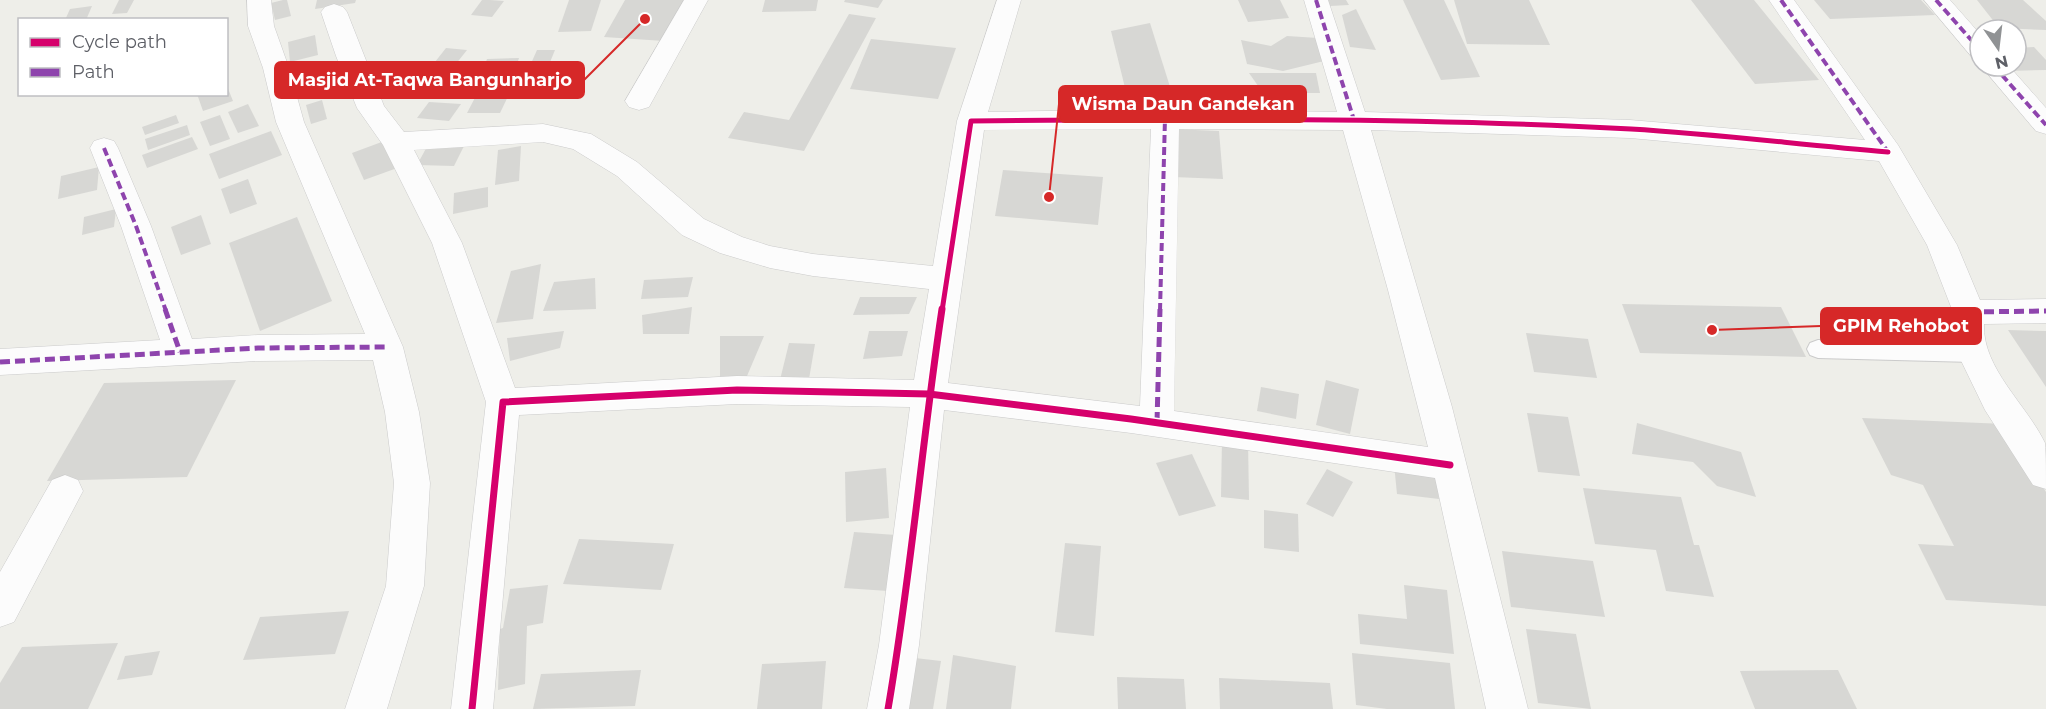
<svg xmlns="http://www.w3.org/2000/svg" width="2046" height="709" viewBox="0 0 2046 709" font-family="Montserrat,sans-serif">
<rect width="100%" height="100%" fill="#eeeee9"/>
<g fill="#d7d7d4">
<polygon points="119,0 134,0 127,13 112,14"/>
<polygon points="283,0 287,0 291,16 275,20 271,3"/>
<polygon points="317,0 356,0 355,3 315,9"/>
<polygon points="482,0 490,0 504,1 492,17 471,15"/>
<polygon points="569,0 601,0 591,31 558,32"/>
<polygon points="625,0 685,0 664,41 604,37"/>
<polygon points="765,0 818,0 816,11 762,12"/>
<polygon points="845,0 883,0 878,8 844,2"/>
<polygon points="1238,0 1280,0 1289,18 1248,22"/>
<polygon points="1327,0 1346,0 1349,5 1330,6"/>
<polygon points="1403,0 1444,0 1480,77 1441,80"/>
<polygon points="1454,0 1529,0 1550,45 1467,44"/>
<polygon points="1691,0 1754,0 1819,80 1755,84"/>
<polygon points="1814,0 1921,0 1935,15 1830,19"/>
<polygon points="1977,0 2023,0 2046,21 2046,30 1999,28"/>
<polygon points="92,6 86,20 65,20 70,9"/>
<polygon points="1356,9 1376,50 1350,47 1342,15"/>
<polygon points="849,14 876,18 804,151 728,138 744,112 789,120"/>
<polygon points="1150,23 1176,106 1130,108 1111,31"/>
<polygon points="315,35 318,55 290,62 288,42"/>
<polygon points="1287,36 1318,38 1324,61 1283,71 1247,64 1241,40 1271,46"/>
<polygon points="871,39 956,48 938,99 850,89"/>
<polygon points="2034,47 2046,60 2046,70 2008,71 2004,66 2016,66 2016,48"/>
<polygon points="446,48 467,50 444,79 424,76"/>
<polygon points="537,50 555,50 544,77 525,77"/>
<polygon points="519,58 515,71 482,72 487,59"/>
<polygon points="1249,73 1316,73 1320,93 1263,93"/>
<polygon points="227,86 233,101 203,111 197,94 226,94"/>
<polygon points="480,88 512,88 500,113 467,113"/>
<polygon points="322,100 327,119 311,124 306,105"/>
<polygon points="429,102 461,104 449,121 417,118"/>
<polygon points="248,104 259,126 238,133 228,112"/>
<polygon points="176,115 179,123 145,135 142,127"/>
<polygon points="220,115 230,139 210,146 200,122"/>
<polygon points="187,125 190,135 148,150 145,139"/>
<polygon points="1171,129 1219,131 1223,179 1173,177"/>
<polygon points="271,131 282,155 219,179 209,154"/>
<polygon points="192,137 198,149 147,168 142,155"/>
<polygon points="387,140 400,167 364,180 352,153"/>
<polygon points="429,143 465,144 454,166 417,165"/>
<polygon points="521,146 519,181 495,185 498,150"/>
<polygon points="99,167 97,190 58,199 61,176"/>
<polygon points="1003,170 1103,177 1098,225 995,216"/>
<polygon points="248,179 257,204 230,214 221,189"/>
<polygon points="488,187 488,207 453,214 454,193"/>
<polygon points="116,209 114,227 82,235 84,217"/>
<polygon points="201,215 211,244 181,255 171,227"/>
<polygon points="297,217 332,301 260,331 229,243"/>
<polygon points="541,264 533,319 496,323 511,271"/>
<polygon points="693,277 688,297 641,299 644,280"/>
<polygon points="595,278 596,309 543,311 554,282"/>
<polygon points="860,297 917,297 909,314 853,315"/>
<polygon points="1622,304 1781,307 1806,357 1640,353"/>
<polygon points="692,307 689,334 643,334 642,315"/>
<polygon points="2008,330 2046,331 2046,387"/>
<polygon points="564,331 560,348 510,361 507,338"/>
<polygon points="869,331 908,331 902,356 863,359"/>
<polygon points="1526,333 1588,339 1597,378 1534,372"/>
<polygon points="720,336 764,336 747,376 720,377"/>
<polygon points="789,343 815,344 809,379 780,380"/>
<polygon points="236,380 187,477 47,481 104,383"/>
<polygon points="1326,380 1359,389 1350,434 1316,425"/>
<polygon points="1261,387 1299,394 1296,419 1257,411"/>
<polygon points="1527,413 1568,417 1580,476 1538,472"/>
<polygon points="1862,418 2005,424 2046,492 2046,606 1946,600 1918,544 1954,546 1923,485 1891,475"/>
<polygon points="1637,423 1741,452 1756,497 1717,486 1693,462 1632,454"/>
<polygon points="1222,439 1248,441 1249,500 1221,497"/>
<polygon points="1192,454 1216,506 1179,516 1156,463"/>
<polygon points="1394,464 1436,468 1439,499 1397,494"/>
<polygon points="886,468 889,518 846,522 845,472"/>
<polygon points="1327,469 1353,482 1333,517 1306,504"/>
<polygon points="1583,488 1681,497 1694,545 1699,545 1714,597 1666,591 1656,550 1595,544"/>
<polygon points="1264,510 1298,514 1299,552 1264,548"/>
<polygon points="854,532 896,535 888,591 844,588"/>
<polygon points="579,539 674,544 661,590 563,584"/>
<polygon points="1065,543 1101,546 1094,636 1055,632"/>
<polygon points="1502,551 1593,561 1605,617 1511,607"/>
<polygon points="548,585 543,623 527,626 525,684 498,690 500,629 503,628 510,589"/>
<polygon points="1404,585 1447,590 1454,654 1360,644 1358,614 1407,619"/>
<polygon points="349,611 335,654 243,660 260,617"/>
<polygon points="1526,629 1576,634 1591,709 1538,703"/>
<polygon points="118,643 88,709 0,709 0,683 22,647"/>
<polygon points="160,651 152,675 117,680 125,656"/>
<polygon points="1352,653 1450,663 1455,709 1387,709 1356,705"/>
<polygon points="953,655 1016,666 1011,709 946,709"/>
<polygon points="915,658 941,661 933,709 905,709"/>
<polygon points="826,661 822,709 757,709 762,664"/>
<polygon points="641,670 635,706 533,709 541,674"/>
<polygon points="1838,670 1857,709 1755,709 1740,671"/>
<polygon points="1117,677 1184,679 1186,709 1118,709"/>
<polygon points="1219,678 1330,683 1333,709 1220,709"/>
</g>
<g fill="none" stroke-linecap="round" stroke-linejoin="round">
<g stroke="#cbcbcb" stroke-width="2">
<polygon id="lane" points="1818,340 1973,344 1981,347 1984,353 1981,359 1973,362 1818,358 1810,355 1807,349 1810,343"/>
</g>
<g stroke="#cbcbcb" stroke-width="1">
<g id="street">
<polygon points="247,0 271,0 274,26 289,68 304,122 403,347 419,412 430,483 424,586 387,709 345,709 386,586 394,483 385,412 373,360 258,361 0,375 0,349 160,340 121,226 90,148 94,141 104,138 114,141 118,148 151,226 192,339 258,335 365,334 276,122 263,68 248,26"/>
<polygon points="684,0 708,0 649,107 639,110 629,107 625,101"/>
<path d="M997,0h24l-33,112 177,-3 172,3 -33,-112h24l37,112 265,8 235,20 -96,-140h25l104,145 59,100 23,55 66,-1v24l-62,1c-2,44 43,81 61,119 1,11 1,33 1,46l-13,-4 -48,-75 -34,-70 2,-28 -26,-67 -48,-84 -249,-23 -259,-8 81,277 76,302h-42l-51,-231 -304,-45 -187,-23 -25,235 -10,64h-42l12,-64 31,-238 -173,-3 -218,11 -26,294h-42l35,-307 -54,-159 -49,-98 -26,-37 -21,-52 -15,-44 4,-5 9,-3 9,3 4,5 37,94 20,26 139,-8 38,8 10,2 46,28 67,57 38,18 28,9 43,8 120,12 24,-145zM1151,129l-11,277 -192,-23 36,-253zM1179,129l164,1 45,160 40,157 -254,-36zM543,142l30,7 44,27 65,59 38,18 50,15 43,8 116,13 -15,91 -177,-4 -222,12 -53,-145 -48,-93z"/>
<polygon points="1924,0 1950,0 1980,34 1980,58 1971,56"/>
<polygon points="1981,66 2009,66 2046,108 2046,134 2036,131"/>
<polygon points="65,475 78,480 83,491 14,622 0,627 0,572 52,480"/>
</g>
</g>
<use href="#lane" fill="#fcfcfc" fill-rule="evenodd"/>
<use href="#street" fill="#fcfcfc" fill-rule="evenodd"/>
<g stroke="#8e44ad" stroke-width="4" stroke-dasharray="8 4" stroke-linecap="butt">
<polyline points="1316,0 1354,120"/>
<polyline points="1781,0 1888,152"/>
<polyline points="1936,0 1980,50"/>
<polyline points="1994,66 2046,125"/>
<polyline points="104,148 136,226 166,311"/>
<polyline points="1160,311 1165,118"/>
</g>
<g stroke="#8e44ad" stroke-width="5" stroke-dasharray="10 5" stroke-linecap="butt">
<polyline points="165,309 180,352"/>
<polyline points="1969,312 2046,311"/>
<polyline points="0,362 258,348 387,347"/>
<polyline points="1157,422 1160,309"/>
</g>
<g stroke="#fff" stroke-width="8">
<path id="cycleway-far1" d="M942,311l29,-190c220,-2 440,-4 660,8 86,5 171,16 257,23"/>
</g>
<g stroke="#fff" stroke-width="10">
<g id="cycleway">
<polyline points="472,709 503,402 737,390 929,394 1131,419 1450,465"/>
<path d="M888,709c23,-133 34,-267 54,-400"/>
</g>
</g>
<use href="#cycleway-far1" stroke="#d6006c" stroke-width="5"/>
<use href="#cycleway" stroke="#d6006c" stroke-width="7"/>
</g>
<path fill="none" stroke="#d62828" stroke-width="2" d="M645 19L584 80M1049 197L1059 104M1712 330L1821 326"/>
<g fill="#d62828" stroke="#fff" stroke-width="2">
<circle cx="645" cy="19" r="6"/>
<circle cx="1049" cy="197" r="6"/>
<circle cx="1712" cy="330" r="6"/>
</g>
<g fill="#d62828" stroke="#d62828" stroke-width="2">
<rect x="275" y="62" width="309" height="36" rx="6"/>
<rect x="1059" y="86" width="247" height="36" rx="6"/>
<rect x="1821" y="308" width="160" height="36" rx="6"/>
</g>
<g font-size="18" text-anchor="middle" font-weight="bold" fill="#fff">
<text x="430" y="86">Masjid At-Taqwa Bangunharjo</text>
<text x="1183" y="110">Wisma Daun Gandekan</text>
<text x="1901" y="332">GPIM Rehobot</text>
</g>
<rect x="18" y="18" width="210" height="78" fill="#ffffff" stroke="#bfbfc2" stroke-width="1.5"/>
<rect x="30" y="38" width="30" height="9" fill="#d6006c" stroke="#bfbfc2" stroke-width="1.5"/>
<text x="72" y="48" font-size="18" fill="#5e6067">Cycle path</text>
<rect x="30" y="68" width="30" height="9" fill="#8e44ad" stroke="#bfbfc2" stroke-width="1.5"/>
<text x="72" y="78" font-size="18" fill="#5e6067">Path</text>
<g transform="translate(1998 48) rotate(166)"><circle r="28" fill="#ffffff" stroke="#bfbfc2" stroke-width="1.5"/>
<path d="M0-4.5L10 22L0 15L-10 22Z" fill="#909294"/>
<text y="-9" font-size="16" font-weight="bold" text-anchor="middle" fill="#5e6067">N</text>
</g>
</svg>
